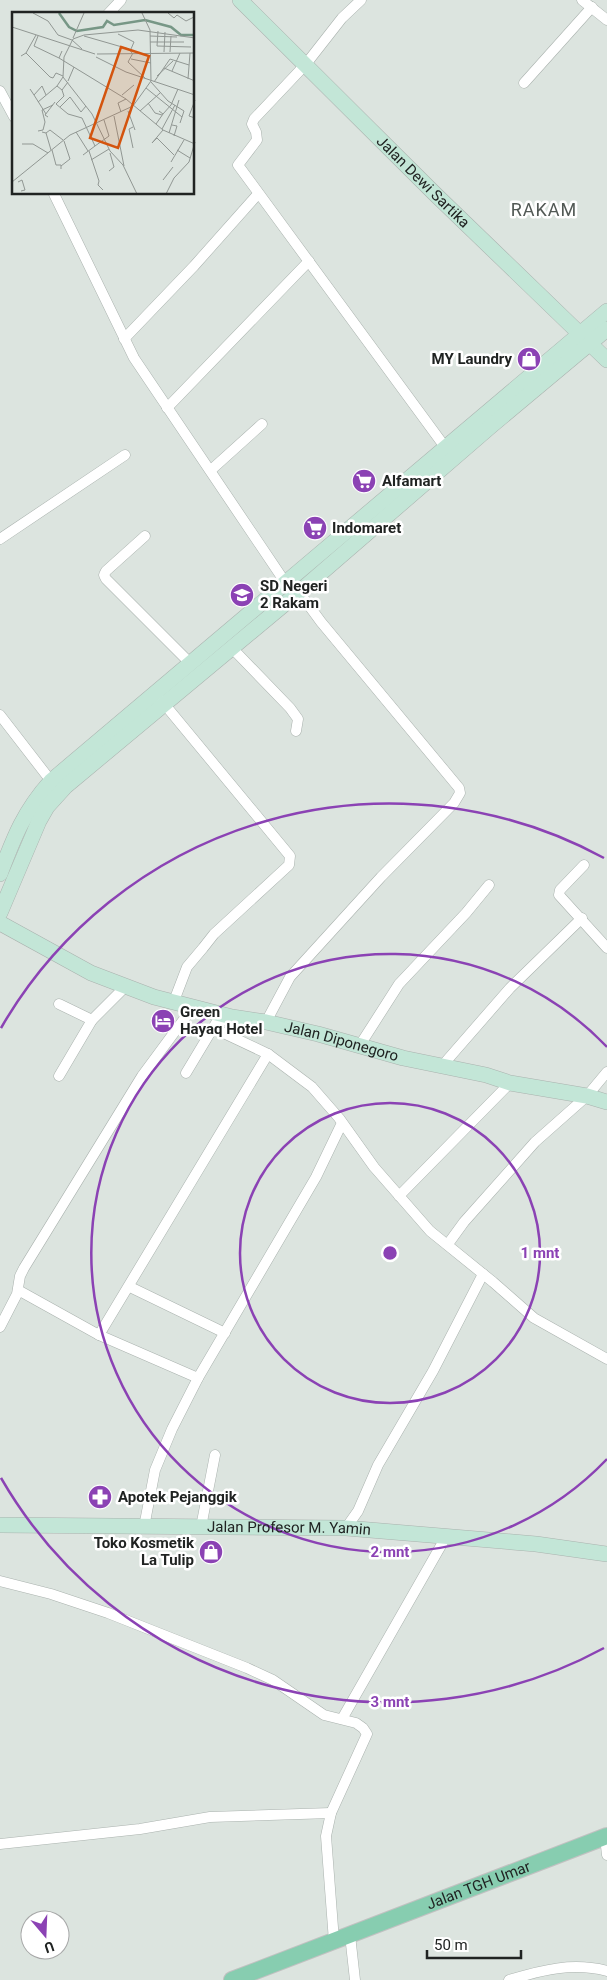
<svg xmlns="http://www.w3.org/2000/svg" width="607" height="1980" viewBox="0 0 607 1980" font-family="Roboto,sans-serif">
<rect width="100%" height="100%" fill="#dce4df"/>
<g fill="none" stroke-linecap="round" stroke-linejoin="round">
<g stroke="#aab2ae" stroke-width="11">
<g id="street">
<polyline points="361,0 342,18 306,64 254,119 252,124 256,132 257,140 238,165 445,447"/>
<polyline points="582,0 607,20"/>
<polyline points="108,14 121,0"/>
<polyline points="524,83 592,7"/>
<polyline points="0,91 14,117"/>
<polyline points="54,194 134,358 285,582"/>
<polyline points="124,339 194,266 258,194"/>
<polyline points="167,408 309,261"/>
<polyline points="211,470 262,424"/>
<polyline points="145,536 106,571 104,575 106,579 190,663"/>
<polyline points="0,539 125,455"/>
<polyline points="232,648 290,708 298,719 296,731"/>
<polyline points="161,700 290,856 289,865 214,934 203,948 187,967 174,1001"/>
<polyline points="0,715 51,781"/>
<polyline points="584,865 560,890 559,895 607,948"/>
<polyline points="59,1004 92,1020"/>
<polyline points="266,1022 290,977 381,877 454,803 460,793 459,788 321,622 299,592"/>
<polyline points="213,1028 268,1054 312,1087 339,1118 374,1167 430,1231 493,1282 534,1318 607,1359"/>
<polyline points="360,1045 399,984 466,913 489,885"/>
<polyline points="442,1066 510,988 582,918"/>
<polyline points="186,1073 216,1023 231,1018"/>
<polyline points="59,1076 92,1020 126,986"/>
<polyline points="399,1196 510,1083"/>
<polyline points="448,1244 464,1222 535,1142 587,1096 607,1072"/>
<polyline points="130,1287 225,1333"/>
<polyline points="18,1290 99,1335 198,1378"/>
<polyline points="0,1327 17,1294 20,1276 24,1268 142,1076 193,1007"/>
<polyline points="99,1335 268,1054"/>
<polyline points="144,1527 155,1470 172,1429 198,1378 316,1177 342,1123"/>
<polyline points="201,1527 215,1455"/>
<polyline points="346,1528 358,1511 378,1465 433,1371 483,1274"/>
<polyline points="0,1581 51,1594 108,1613 247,1668 273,1680 324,1715 356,1723 363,1728 367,1734 331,1813 326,1836 334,1941"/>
<polyline points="342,1719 447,1535"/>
<polyline points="605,1837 607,1855"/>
<polyline points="0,1844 140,1829 210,1817 331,1813"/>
<polyline points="350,1935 355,1980"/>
<path d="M509,1980c33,-10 64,-18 98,-9"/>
</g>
</g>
<g stroke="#aab2ae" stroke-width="16">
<g id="secondary">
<path id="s1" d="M240,0l195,194 172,166"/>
<path d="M0,874c14,-37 24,-63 51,-93l556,-470"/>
<polyline points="0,913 39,821 47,807 66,786 299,592 491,426 607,329"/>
<path id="s2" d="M0,923l91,50 63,24 78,20 34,5 52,12 85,24 83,17 24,8 77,13 20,6"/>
<path id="s3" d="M0,1525l346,3 190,16 71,10"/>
</g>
</g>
<g stroke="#c1c1c1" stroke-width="18">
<g id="primary">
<path id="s4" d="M232,1980l375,-144"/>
</g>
</g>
<use href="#street" stroke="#fff" stroke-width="10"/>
<use href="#secondary" stroke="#c3e6d7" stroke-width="15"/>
<use href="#primary" stroke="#87cdb0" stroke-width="16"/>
</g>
<g fill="none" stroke="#8b42b4" stroke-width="2.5">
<circle cx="390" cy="1253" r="150"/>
<path d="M607 1459A299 299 0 1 1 607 1047"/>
<path d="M604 1648A449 449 0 0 1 1 1478M1 1028A449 449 0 0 1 604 858"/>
</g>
<defs>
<g id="shop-disc" transform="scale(1.25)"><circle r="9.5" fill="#8b42b4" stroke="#fff"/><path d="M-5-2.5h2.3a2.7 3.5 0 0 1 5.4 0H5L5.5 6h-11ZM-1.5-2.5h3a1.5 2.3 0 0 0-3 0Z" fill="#fff"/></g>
<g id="supermarket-disc" transform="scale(1.25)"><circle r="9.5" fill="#8b42b4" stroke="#fff"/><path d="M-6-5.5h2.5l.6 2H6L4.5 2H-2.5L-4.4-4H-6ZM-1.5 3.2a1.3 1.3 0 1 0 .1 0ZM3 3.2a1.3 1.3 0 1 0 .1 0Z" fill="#fff"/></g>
<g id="school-disc" transform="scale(1.25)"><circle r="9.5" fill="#8b42b4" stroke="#fff"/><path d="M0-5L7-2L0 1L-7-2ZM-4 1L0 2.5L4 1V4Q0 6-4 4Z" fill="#fff"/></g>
<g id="hotel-disc" transform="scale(1.25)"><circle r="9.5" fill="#8b42b4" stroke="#fff"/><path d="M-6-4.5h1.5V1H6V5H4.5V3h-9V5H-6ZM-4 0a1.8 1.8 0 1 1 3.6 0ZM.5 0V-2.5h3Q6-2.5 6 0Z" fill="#fff"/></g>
<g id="pharmacy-disc" transform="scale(1.25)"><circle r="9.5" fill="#8b42b4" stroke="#fff"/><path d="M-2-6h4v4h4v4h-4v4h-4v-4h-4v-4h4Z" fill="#fff"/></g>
</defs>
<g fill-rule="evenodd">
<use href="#shop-disc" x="529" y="359"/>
<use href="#supermarket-disc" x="364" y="481"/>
<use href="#supermarket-disc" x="315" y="528"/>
<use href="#school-disc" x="242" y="595"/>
<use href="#hotel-disc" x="163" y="1021"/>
<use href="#pharmacy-disc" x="100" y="1497"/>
<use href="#shop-disc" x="211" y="1552"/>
</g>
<g text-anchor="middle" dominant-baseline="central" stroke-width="5" stroke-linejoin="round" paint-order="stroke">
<g font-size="15" fill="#202322" stroke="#fff">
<text stroke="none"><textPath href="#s1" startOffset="258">Jalan Dewi Sartika</textPath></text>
<text stroke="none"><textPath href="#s2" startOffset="364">Jalan Diponegoro</textPath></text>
<text stroke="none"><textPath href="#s3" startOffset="289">Jalan Profesor M. Yamin</textPath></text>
<text stroke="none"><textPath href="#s4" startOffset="264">Jalan TGH Umar</textPath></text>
</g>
<g font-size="15" font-weight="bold" fill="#202322" stroke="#fff" text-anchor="start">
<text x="512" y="359" text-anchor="end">MY Laundry</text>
<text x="382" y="481">Alfamart</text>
<text x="332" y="528">Indomaret</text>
<text x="260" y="586">SD Negeri<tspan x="260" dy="17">2 Rakam</tspan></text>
<text x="180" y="1012">Green<tspan x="180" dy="17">Hayaq Hotel</tspan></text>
<text x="118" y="1497">Apotek Pejanggik</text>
<text x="194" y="1543" text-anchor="end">Toko Kosmetik<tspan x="194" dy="17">La Tulip</tspan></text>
</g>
<g font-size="18" letter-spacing="1" fill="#525955" stroke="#fff">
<text x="544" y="209">RAKAM</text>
</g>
</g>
<g transform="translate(12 12)">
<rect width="182" height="182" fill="#dce4df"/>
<path fill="none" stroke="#779786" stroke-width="2.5" d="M47,1l10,14 8,4 26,-4 4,-6 7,4 31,-5 26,7 10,8h14"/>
<path fill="none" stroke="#919793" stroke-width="1" d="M21,1l15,8 10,14 14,5 10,9M156,1l6,5 3,-3 9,6 8,-4M0,15l83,27M146,19l-1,15 34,1M106,22l16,8 -3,7M26,24l-4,10 25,12M72,24l45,13 3,4M138,24l27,1M61,26l11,-25M138,30h34M50,39l-3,7 67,41 37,31 32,14M152,40l1,-20M158,40l1,-16M14,41l24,24 3,1 3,-5 7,3M121,41l-5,9 18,17M85,42l98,-1M9,44l5,-3 10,-18M84,45l30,15 69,23M119,47l20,4M152,56l31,13M160,59l8,-18M145,64l16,-15M176,67l2,-26M56,69l6,-14M56,70l-6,8 2,6 -8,8 12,10 14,4 13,28 -12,9M139,70l17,19 16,10 -4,12M142,70l16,-23 19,6M134,76l36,29M18,77l4,6 8,-9 4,9M50,78l-5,-4 6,-9M22,83l12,19M110,83l12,-10M183,88l-6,16 6,2M26,90l19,-16M136,91l7,10 7,2M48,95l10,-10 11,15 5,-6M116,99l7,19M128,99l20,-18M109,100l-3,-9 8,-4M151,102l8,-9 7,-16M102,104l10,50M36,105l-3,-2 10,-13M144,112l7,-10 -4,-3M160,113l5,1 -3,10M150,117l13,-24M26,119l5,-1 2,-8 -3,-12 11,-5M30,120l4,1 5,17M64,120l12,19M34,121l4,-3 13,10M157,121l10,-33M140,131l5,-5 17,17M140,131l11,-13M10,132h11l15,9M83,134l14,-10 -5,-16M121,136l-4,-19 4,-2M40,138l4,15h5v4M165,138l13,8M77,139l10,30 -1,4 5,5M79,148l18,-11M159,150l13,-22M49,154l9,-7 -6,-18M97,159l5,-4 -4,-14M151,168l10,-13M0,170l58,-47 63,-29 18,-25 -1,-51 -8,-17M6,170l4,-2 3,10 -4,1M125,182l-14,-29 -13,-14 -18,-37 -29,-37 1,-20 9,-18 11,-4 54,-5 57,8M154,182l8,-16 15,-16 6,-20"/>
<path fill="#d4540e" fill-opacity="0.15" stroke="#d4540e" stroke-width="2.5" d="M109,35l28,9 -31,92 -28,-10z"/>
<rect width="182" height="182" fill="none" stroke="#202322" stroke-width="2.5"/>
</g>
<circle cx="390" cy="1253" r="8" fill="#8b42b4" stroke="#fff" stroke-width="2.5"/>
<g font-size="15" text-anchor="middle" font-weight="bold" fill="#8b42b4" stroke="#fff" stroke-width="5" stroke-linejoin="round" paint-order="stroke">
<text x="540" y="1258">1 mnt</text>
<text x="390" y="1557">2 mnt</text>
<text x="390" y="1707">3 mnt</text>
</g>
<g transform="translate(45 1935) rotate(161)"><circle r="24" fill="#ffffff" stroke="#a6a7a7"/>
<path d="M0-4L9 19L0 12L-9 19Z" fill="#8b42b4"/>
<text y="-8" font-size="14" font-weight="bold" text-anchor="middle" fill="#202322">U</text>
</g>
<path d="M427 1950v8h94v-8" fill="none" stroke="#202322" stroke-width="2.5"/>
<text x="434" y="1950" font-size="15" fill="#202322" stroke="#ffffff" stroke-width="4" paint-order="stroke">50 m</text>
</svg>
